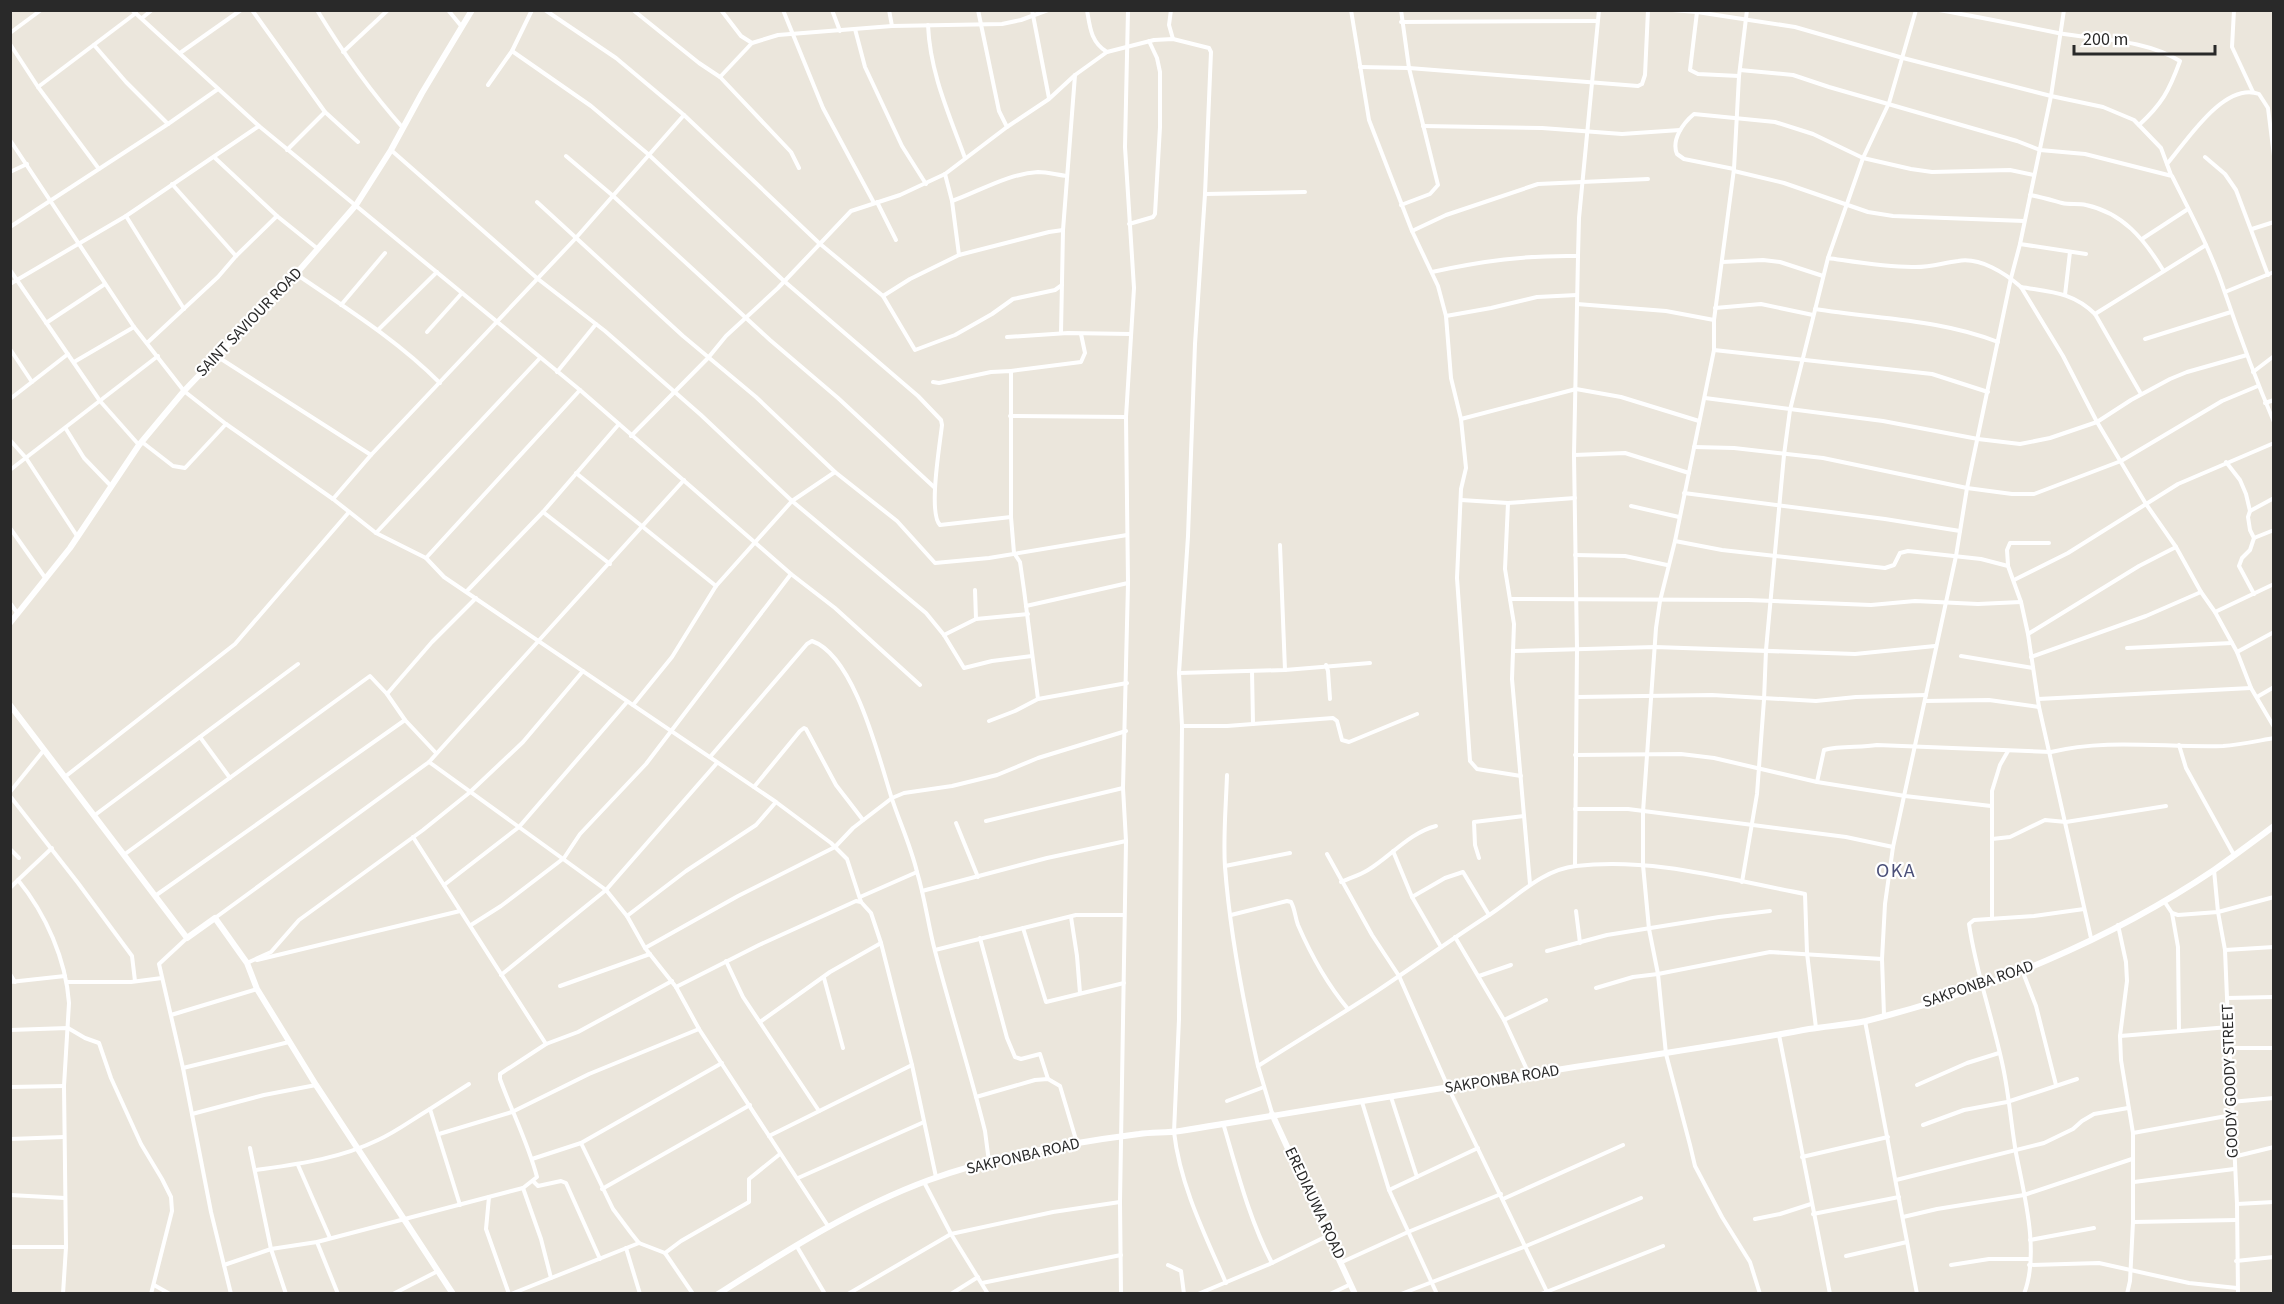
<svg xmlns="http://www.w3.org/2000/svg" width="2284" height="1304" viewBox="0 0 2284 1304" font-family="'Source Sans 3',sans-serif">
<rect width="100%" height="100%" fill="#ebe6dc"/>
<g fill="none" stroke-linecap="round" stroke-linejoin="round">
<g stroke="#fff" stroke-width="4">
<polyline points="132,10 259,126 580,390 791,574 835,608 920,685"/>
<polyline points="252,10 325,112 358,142"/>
<path d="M317,10c26,43 53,81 86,118"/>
<polyline points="448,10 462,27"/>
<polyline points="545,10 616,58 684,115"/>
<polyline points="633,10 699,63 720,77 791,152 799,168"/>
<polyline points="721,10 741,36 752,43 778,35 892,26 1002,24 1021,20 1048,10"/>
<polyline points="783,10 823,108 874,203"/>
<polyline points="832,10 840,31"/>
<polyline points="889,10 892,26"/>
<polyline points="978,10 999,111 1007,127"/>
<polyline points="1032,10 1049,98"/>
<path d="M1087,10c3,18 4,32 20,42"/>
<polyline points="1171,10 1169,25 1173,39"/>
<polyline points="1351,10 1369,120 1412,231 1438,286 1446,316 1451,378 1461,419 1466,468 1461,489 1457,578 1470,761 1477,769 1521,776"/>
<polyline points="1401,10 1409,68 1438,185 1430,194 1401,205"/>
<polyline points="1672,10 1697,12 1795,27 1903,58 2051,96 2103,107 2134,120 2161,148 2171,175"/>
<polyline points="1747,10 1739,76 1734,169 1714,320 1714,350 1675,541 1660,601 1656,628 1643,812 1643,865 1649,929 1658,974 1666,1054 1690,1145 1695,1166 1722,1217 1750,1262 1760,1294"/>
<path d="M1939,10c40,7 80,15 119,23 41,7 86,6 122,28 -11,30 -18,43 -41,64"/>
<polyline points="2234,10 2232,47 2253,92"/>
<polyline points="1697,12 1690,70 1698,74 1739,76"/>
<polyline points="142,18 152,10"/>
<polyline points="1401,22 1597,21"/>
<path d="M928,25c2,48 21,89 37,133"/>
<polyline points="855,29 865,67 902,146 926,184"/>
<polyline points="10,33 41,10"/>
<polyline points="10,44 38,87 99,169"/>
<polyline points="94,45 126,82 168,124"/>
<path d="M512,51l79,55 57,48 136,127 134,115 23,24 1,5c-2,19 -14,88 -2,100l71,-8"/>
<polyline points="343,52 388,10"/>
<polyline points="180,53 241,10"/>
<polyline points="1360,67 1409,68 1638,86 1642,84 1645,75 1648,10"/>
<path d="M1740,70l53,5 36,12 188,54 23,9 45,4 87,22c19,38 40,77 53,117 15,44 31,87 49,129"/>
<polyline points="720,77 752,43"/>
<polyline points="488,85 512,51 532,10"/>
<polyline points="38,87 136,13"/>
<polyline points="1423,126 1542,128 1622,134 1680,130"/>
<polyline points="10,140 134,327 184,391 226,424 333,499 376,533 426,558 444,577 776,802 831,843 847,859 861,902 871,913 881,943 912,1065 936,1177"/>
<polyline points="287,150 325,112"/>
<polyline points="391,150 538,279 605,331 701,415 792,501 926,613 944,635 964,668 992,661 1032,656"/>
<polyline points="566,156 612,195 770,340 838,398 935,488"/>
<polyline points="214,157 277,216 318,249"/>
<polyline points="2205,157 2225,174 2236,190 2268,275"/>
<path d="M2167,164c19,-22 57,-83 92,-70l9,14 6,48"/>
<path d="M1734,169l-50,-10 -7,-5c-6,-14 6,-31 17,-40l81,8 38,12 50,24 48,11 21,3 78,-2 24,5"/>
<polyline points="1734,171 1784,183 1868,212 1893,216 2024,221"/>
<polyline points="10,172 27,164"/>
<polyline points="945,174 952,201 959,255"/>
<polyline points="172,184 236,256"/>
<polyline points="1205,194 1305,192"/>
<path d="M2030,195c11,2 21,5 32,8 8,2 16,0 24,2 37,8 58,34 77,65"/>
<path d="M952,201c28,-10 55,-27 86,-29 9,0 20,3 29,4"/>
<polyline points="537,202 683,336 756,397 835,472 897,521 935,563 989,558 1127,535"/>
<polyline points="877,202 896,240"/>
<polyline points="126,216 184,309"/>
<polyline points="1129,224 1153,217 1155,214 1160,127 1160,72 1157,58 1149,41"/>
<polyline points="10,227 168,124 218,89"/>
<polyline points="2252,229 2274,222"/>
<polyline points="1412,231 1446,215 1538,184 1648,179"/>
<polyline points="2142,239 2188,209"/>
<polyline points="2020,244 2086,254"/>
<path d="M1828,258c28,4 56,9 84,9 17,1 30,-4 46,-6 22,-4 47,12 63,26l42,69 34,66 49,82 30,43 25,45 14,20 22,40 14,36 23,39"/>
<polyline points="1722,262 1763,260 1780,262 1823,276"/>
<polyline points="10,270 100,401 139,445"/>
<path d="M1432,272c50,-11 94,-17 146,-16"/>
<path d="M296,274c50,34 101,66 144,109"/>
<polyline points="10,284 126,216 259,126"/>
<path d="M2021,287c30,5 52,5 74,27l111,-69"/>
<polyline points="2225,292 2274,272"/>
<polyline points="2065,295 2070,252"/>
<polyline points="883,296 910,279 959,255 1049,232 1063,230"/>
<polyline points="1577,304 1666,311 1714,320"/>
<polyline points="341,305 385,253"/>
<polyline points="1715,308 1761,304 1813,315"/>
<path d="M1815,309c61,10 125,10 183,33"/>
<polyline points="2095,314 2141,394"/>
<polyline points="1446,316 1491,308 1537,297 1577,295"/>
<polyline points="46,323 105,284"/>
<polyline points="378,330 437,272"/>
<polyline points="427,332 462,293"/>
<polyline points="1061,333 1063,230 1075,75"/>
<polyline points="1007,337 1068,333 1131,334"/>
<polyline points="2145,339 2231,312"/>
<polyline points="147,343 218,277 236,256 277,216"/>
<polyline points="10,349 32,382"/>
<polyline points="1714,350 1932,374 1988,392"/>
<polyline points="218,357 371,455"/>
<polyline points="74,362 134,327"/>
<polyline points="1011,371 1081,362 1085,353 1081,334"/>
<polyline points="557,372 596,324"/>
<polyline points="2253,372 2274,356"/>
<polyline points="933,382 939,383 991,372 1011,371 1011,517 1014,553 1020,562 1024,590 1038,699"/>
<polyline points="1705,398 1883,421 1978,439 2020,444 2050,438 2097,422 2131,400 2170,379 2187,372 2247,355"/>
<polyline points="10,399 68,354"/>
<polyline points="2265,403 2274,400"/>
<polyline points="1010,416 1126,417"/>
<polyline points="1461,419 1576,389 1621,397 1699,421"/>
<polyline points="66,429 84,458 110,485"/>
<path d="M631,436l77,-78 18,-22 52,-48 73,-77 49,-16 45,-21 62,-47 42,-28 26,-24 32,-23 47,-12 19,-1 36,9 2,4 -6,142 -10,150 -7,192 -9,137 3,53 -3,293 -5,113c6,53 31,103 52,151"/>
<polyline points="10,440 26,458 77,536"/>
<polyline points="142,442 173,466 185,468 226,424"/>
<polyline points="1694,447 1734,448 1823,458 1967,488 2012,494 2034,494 2121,461 2222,401 2258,386"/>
<polyline points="1574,455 1625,453 1689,473"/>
<polyline points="2226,462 2240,480 2246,494 2250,511 2248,517 2250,530 2254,538 2250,550 2242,558 2239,566 2254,594"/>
<polyline points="10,470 158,356"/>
<polyline points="576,473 716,586"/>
<polyline points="1684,493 1885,519 1960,531"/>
<polyline points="333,499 371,455 575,239 684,115 819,243 883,296 915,350 955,335 992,314 1013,299 1055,290 1062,285"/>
<polyline points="1461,500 1508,503 1575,498"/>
<polyline points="1508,503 1505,569 1514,624 1512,679 1530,884"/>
<polyline points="1631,506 1679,517"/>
<polyline points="2250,511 2274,498"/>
<polyline points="543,512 610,564"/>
<polyline points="10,528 46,579"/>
<polyline points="376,533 540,358"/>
<polyline points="2254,538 2274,530"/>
<polyline points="1675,541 1722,550 1885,568 1894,565 1900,553 1908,551 1981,559 2008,566 2021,602 2028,634 2039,707 2091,938"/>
<polyline points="1280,545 1285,670"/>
<polyline points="1575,555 1625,556 1667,565"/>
<polyline points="426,558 580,390"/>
<polyline points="2008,565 2007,550 2010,543 2049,543"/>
<polyline points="2014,580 2068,553 2178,484 2274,443"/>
<polyline points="975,590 976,619"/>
<polyline points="467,591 543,512 619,424"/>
<polyline points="1510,599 1748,600 1871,605 1915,601 1978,604 2021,602"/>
<polyline points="10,603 18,614"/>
<polyline points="1026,606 1128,583"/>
<polyline points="2215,612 2274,584"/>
<polyline points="2028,634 2139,566 2176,547"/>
<polyline points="944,635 976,619 1028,614"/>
<polyline points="2127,648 2232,643"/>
<polyline points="1514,651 1655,647 1855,654 1935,646"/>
<polyline points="2237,652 2274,632"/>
<polyline points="1961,656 2033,668"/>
<polyline points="2031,657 2146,616 2201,592"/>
<polyline points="1326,665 1328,671 1330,699"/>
<polyline points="1252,671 1253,724"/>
<polyline points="1179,673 1285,670 1370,663"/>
<polyline points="387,694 432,642 476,598"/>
<polyline points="1577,697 1712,695 1816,701 1856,697 1926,695"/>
<polyline points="2257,697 2274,687"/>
<polyline points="2038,699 2251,688"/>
<polyline points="1925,701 1989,700 2039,707"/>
<polyline points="633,705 672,657 716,586 792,501 835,472"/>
<polyline points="989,721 1015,711 1038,699 1127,683"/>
<polyline points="1182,726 1227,726 1333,718 1337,721 1342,740 1349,742 1417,714"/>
<polyline points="200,737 230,778"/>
<polyline points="2179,745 2186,768 2234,855"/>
<polyline points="1575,755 1681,754 1714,758 1817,782 1905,796 1991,806"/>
<path d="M710,757l97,-113 5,-3c43,15 67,118 80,158 8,24 19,48 25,73 8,26 11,53 18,79 16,61 35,120 50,180l4,31"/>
<polyline points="429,762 606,890 627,916 645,948 676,987 699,1029 828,1226"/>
<path d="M1227,775c-1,31 -4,62 -2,92 5,66 18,134 33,199"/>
<polyline points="66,776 235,644 349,512"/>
<path d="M1817,782l7,-32c17,-5 36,-2 53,-5l174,7c56,-14 115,-4 172,-6 17,-1 34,-5 51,-8"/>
<polyline points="754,787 800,731 804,728 806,729 836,785 863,820"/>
<polyline points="10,792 44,750"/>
<polyline points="10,796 78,883 132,956 135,981"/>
<polyline points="1575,809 1628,809 1846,837 1893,847"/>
<polyline points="95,815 298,664"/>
<polyline points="986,821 1123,788"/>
<polyline points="956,823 978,877"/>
<polyline points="413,837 546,1044"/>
<polyline points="1992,839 2010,837 2045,820 2066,822 2166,806"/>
<polyline points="10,849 19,858"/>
<polyline points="1393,851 1412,897 1441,947"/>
<polyline points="125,854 370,676 387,694 405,720 436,753"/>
<polyline points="1327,854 1372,935 1399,976 1448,1087 1548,1294"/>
<polyline points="1479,858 1475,845 1474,822 1524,816"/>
<polyline points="1225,866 1290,853"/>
<polyline points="1575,866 1577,649 1574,455 1578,256 1579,218 1599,10"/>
<polyline points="2214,870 2218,912 2225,950 2227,998 2237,1204 2238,1294"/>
<polyline points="18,880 52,848"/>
<path d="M1341,882c9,-4 19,-7 27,-12 23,-14 41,-37 68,-44"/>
<polyline points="1742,882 1757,794 1764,700 1766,650 1784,455 1790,410 1828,258 1863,158 1889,103 1916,10"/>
<polyline points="444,885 519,827 627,702"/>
<path d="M10,888l8,-8c28,34 48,80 51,123l-5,83 2,161 -3,47"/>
<polyline points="922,891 1047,858 1126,841"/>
<polyline points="155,896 405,720"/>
<polyline points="860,897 917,872"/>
<polyline points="1412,897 1445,878 1463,872 1489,915"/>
<polyline points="2164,901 2172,913 2178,915 2218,912 2274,897"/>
<polyline points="1576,911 1580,943"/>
<polyline points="2172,913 2178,947 2179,1031"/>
<path d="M1231,915l56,-14 4,1c4,7 4,15 7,23 13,30 29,59 50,84"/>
<polyline points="627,916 686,871 756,825 776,802"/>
<polyline points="1071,917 1077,956 1080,993"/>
<polyline points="215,918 429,762 684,480"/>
<polyline points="1992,918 1992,791 2000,765 2008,751"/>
<polyline points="471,925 501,906 564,858 580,834 646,764 791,574"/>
<polyline points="2118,925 2126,962 2127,981 2120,1036 2121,1060 2133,1133 2133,1222 2130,1281 2127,1294"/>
<polyline points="1023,928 1046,1002 1124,983"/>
<polyline points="1455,937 1504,1020 1529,1074"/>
<polyline points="187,938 159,964 183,1068 211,1212 231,1294"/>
<polyline points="980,938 1007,1038 1015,1057 1021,1059 1040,1054 1048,1079"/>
<polyline points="645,948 738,896 835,847 853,828 892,798 904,793 952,786 997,775 1038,758 1126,731"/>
<polyline points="935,950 1076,915 1124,915"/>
<polyline points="2225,950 2274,947"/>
<polyline points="1547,951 1607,935 1719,917 1770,911"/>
<polyline points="1882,959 1885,904 1893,847 1956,556 1967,488 2011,278 2020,244 2051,96 2064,10"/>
<polyline points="257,960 460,911"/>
<polyline points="726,961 743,997 819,1111"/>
<polyline points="247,963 271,952 299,920 423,830 469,793 523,742 583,671"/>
<polyline points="2022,970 2036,1006 2056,1085"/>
<polyline points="10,974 15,982"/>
<polyline points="501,975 606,890 717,763"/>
<polyline points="1479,976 1511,965"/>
<polyline points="824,978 843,1048"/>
<polyline points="10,982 65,976"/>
<polyline points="68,982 131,982 162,978"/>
<polyline points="560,986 650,954"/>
<polyline points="676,987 759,945 856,901 861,902"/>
<polyline points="1596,988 1633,977 1658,974 1770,952 1882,959 1884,1015"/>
<polyline points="2227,998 2274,997"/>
<polyline points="171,1015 257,989"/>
<polyline points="1504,1020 1546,1000"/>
<polyline points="1865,1021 1917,1294"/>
<polyline points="760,1022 830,972 881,943"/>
<polyline points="10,1030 68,1028 85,1038 99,1043 111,1078 141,1144 162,1179 171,1197 172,1211 151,1294"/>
<polyline points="1779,1035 1830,1294"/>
<polyline points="2120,1036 2229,1027"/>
<polyline points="2229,1048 2274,1048"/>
<polyline points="183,1068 289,1042"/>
<polyline points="1917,1085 1967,1063 1999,1053"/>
<polyline points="10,1087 64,1086"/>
<polyline points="976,1097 1035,1080 1048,1079 1060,1086 1077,1143"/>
<polyline points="1391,1097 1417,1177"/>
<polyline points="1227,1101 1264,1087"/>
<polyline points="1362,1102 1389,1190 1437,1294"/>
<polyline points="2231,1102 2274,1098"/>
<path d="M1272,1113l-14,-47c39,-25 79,-49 119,-75 36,-24 72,-50 109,-74 29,-18 54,-47 90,-51 77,-9 154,14 229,28l2,59 9,75"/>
<polyline points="192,1114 264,1095 316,1085"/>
<path d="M1223,1123c14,47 26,96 49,140"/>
<polyline points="1923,1125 1964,1110 2007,1102 2077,1079"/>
<polyline points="2133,1133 2232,1115"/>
<polyline points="439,1134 512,1112 589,1074 699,1029"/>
<polyline points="769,1136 912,1065"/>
<polyline points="10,1139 64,1137"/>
<polyline points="581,1143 613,1209 631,1233 639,1243 665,1253 693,1294"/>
<polyline points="250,1148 271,1249 286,1294"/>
<polyline points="1802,1157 1888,1137"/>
<polyline points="2233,1157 2274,1147"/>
<polyline points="532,1159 581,1143 722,1063"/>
<polyline points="298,1165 330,1238"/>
<path d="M256,1170c42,-6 83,-11 122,-30 18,-8 35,-21 52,-31"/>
<polyline points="798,1178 924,1122"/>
<polyline points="1896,1180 2044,1143 2073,1129 2082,1121 2094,1114 2128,1108"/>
<polyline points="533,1181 538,1186 561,1181 566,1183 600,1259"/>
<polyline points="924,1182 951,1234 988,1294"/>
<polyline points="2134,1182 2234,1169"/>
<polyline points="523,1188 541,1239 551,1278"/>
<polyline points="602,1189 750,1105"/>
<polyline points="1389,1190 1478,1148"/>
<polyline points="10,1195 65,1198"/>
<polyline points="489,1197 486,1229 509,1294"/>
<polyline points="1503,1199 1623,1145"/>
<polyline points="2237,1204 2274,1202"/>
<polyline points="460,1205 430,1109 469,1084"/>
<polyline points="1813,1214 1899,1197"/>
<polyline points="1903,1217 1937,1209 2024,1195 2132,1159"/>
<polyline points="1755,1219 1780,1214 1811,1204"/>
<polyline points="2133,1222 2237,1220"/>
<polyline points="2030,1240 2094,1228"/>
<polyline points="317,1242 338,1294"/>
<polyline points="796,1245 825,1294"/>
<polyline points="10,1247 66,1247"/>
<polyline points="626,1248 640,1294"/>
<polyline points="665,1253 681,1241 749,1202 749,1179 780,1154"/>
<polyline points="1846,1256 1907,1242"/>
<polyline points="2236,1261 2274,1257"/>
<polyline points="1342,1262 1408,1232 1501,1194"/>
<path d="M224,1265l47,-16 46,-7 206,-54 14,-11c-9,-34 -25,-65 -37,-98v-5l46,-30 32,-12 94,-51"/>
<polyline points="1168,1265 1181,1271 1184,1294"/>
<polyline points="1951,1265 1989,1259 2030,1259"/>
<polyline points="2029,1265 2099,1263 2189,1283 2237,1288"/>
<polyline points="982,1283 1121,1255"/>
<polyline points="154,1285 170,1294"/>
<polyline points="393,1294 438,1271"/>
<polyline points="511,1294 639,1243"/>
<polyline points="848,1294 951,1234 1053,1212 1120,1202"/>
<polyline points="951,1294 978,1277"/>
<polyline points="1121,1294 1120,1202 1126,841 1123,788 1128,583 1126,417 1134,288 1125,147 1128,10"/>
<polyline points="1198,1294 1272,1263 1329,1235"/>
<polyline points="1330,1294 1351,1284"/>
<polyline points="1401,1294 1526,1246 1641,1198"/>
<polyline points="1541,1294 1663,1246"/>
<path d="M2024,1294c16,-41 0,-100 -8,-141 -5,-29 -7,-58 -13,-86 -10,-48 -27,-94 -34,-143l5,-4 60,-4 50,-7"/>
</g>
<g stroke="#fff" stroke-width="6">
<polyline points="10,623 70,548 139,445 184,391 296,274 356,205 391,150 422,93 472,10"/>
<polyline points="10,705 187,938 215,918 247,963 257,989 316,1085 453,1294"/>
<polyline points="1272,1114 1355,1294"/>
<path d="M718,1294c68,-43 135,-86 211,-114 67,-24 139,-37 210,-46 13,-2 27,-1 41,-3 147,-24 294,-49 441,-71 63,-10 125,-19 188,-31 18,-3 38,-4 57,-8 121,-30 244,-81 348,-151 20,-14 40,-29 60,-44"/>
</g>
</g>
<g text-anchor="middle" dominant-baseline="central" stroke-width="4.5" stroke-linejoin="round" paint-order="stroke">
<g font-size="16" fill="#292929" stroke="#fff">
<text transform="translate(249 322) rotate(-46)">SAINT SAVIOUR ROAD</text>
<text transform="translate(1978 984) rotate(-19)">SAKPONBA ROAD</text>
<text transform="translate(1502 1079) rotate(-9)">SAKPONBA ROAD</text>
<text transform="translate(2230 1081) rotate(-92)">GOODY GOODY STREET</text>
<text transform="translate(1023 1156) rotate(-13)">SAKPONBA ROAD</text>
<text transform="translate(1315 1203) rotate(65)">EREDIAUWA ROAD</text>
</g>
<g font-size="20" letter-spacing="1.5" fill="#4b5079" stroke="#fff">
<text x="1896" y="871">OKA</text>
</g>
</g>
<rect width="2284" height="1304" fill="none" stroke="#292929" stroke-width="24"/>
<path d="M2074 45v9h141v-9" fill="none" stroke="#292929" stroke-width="3"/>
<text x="2083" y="45" font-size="18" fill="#292929" stroke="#ffffff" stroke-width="4.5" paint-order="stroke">200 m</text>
</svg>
